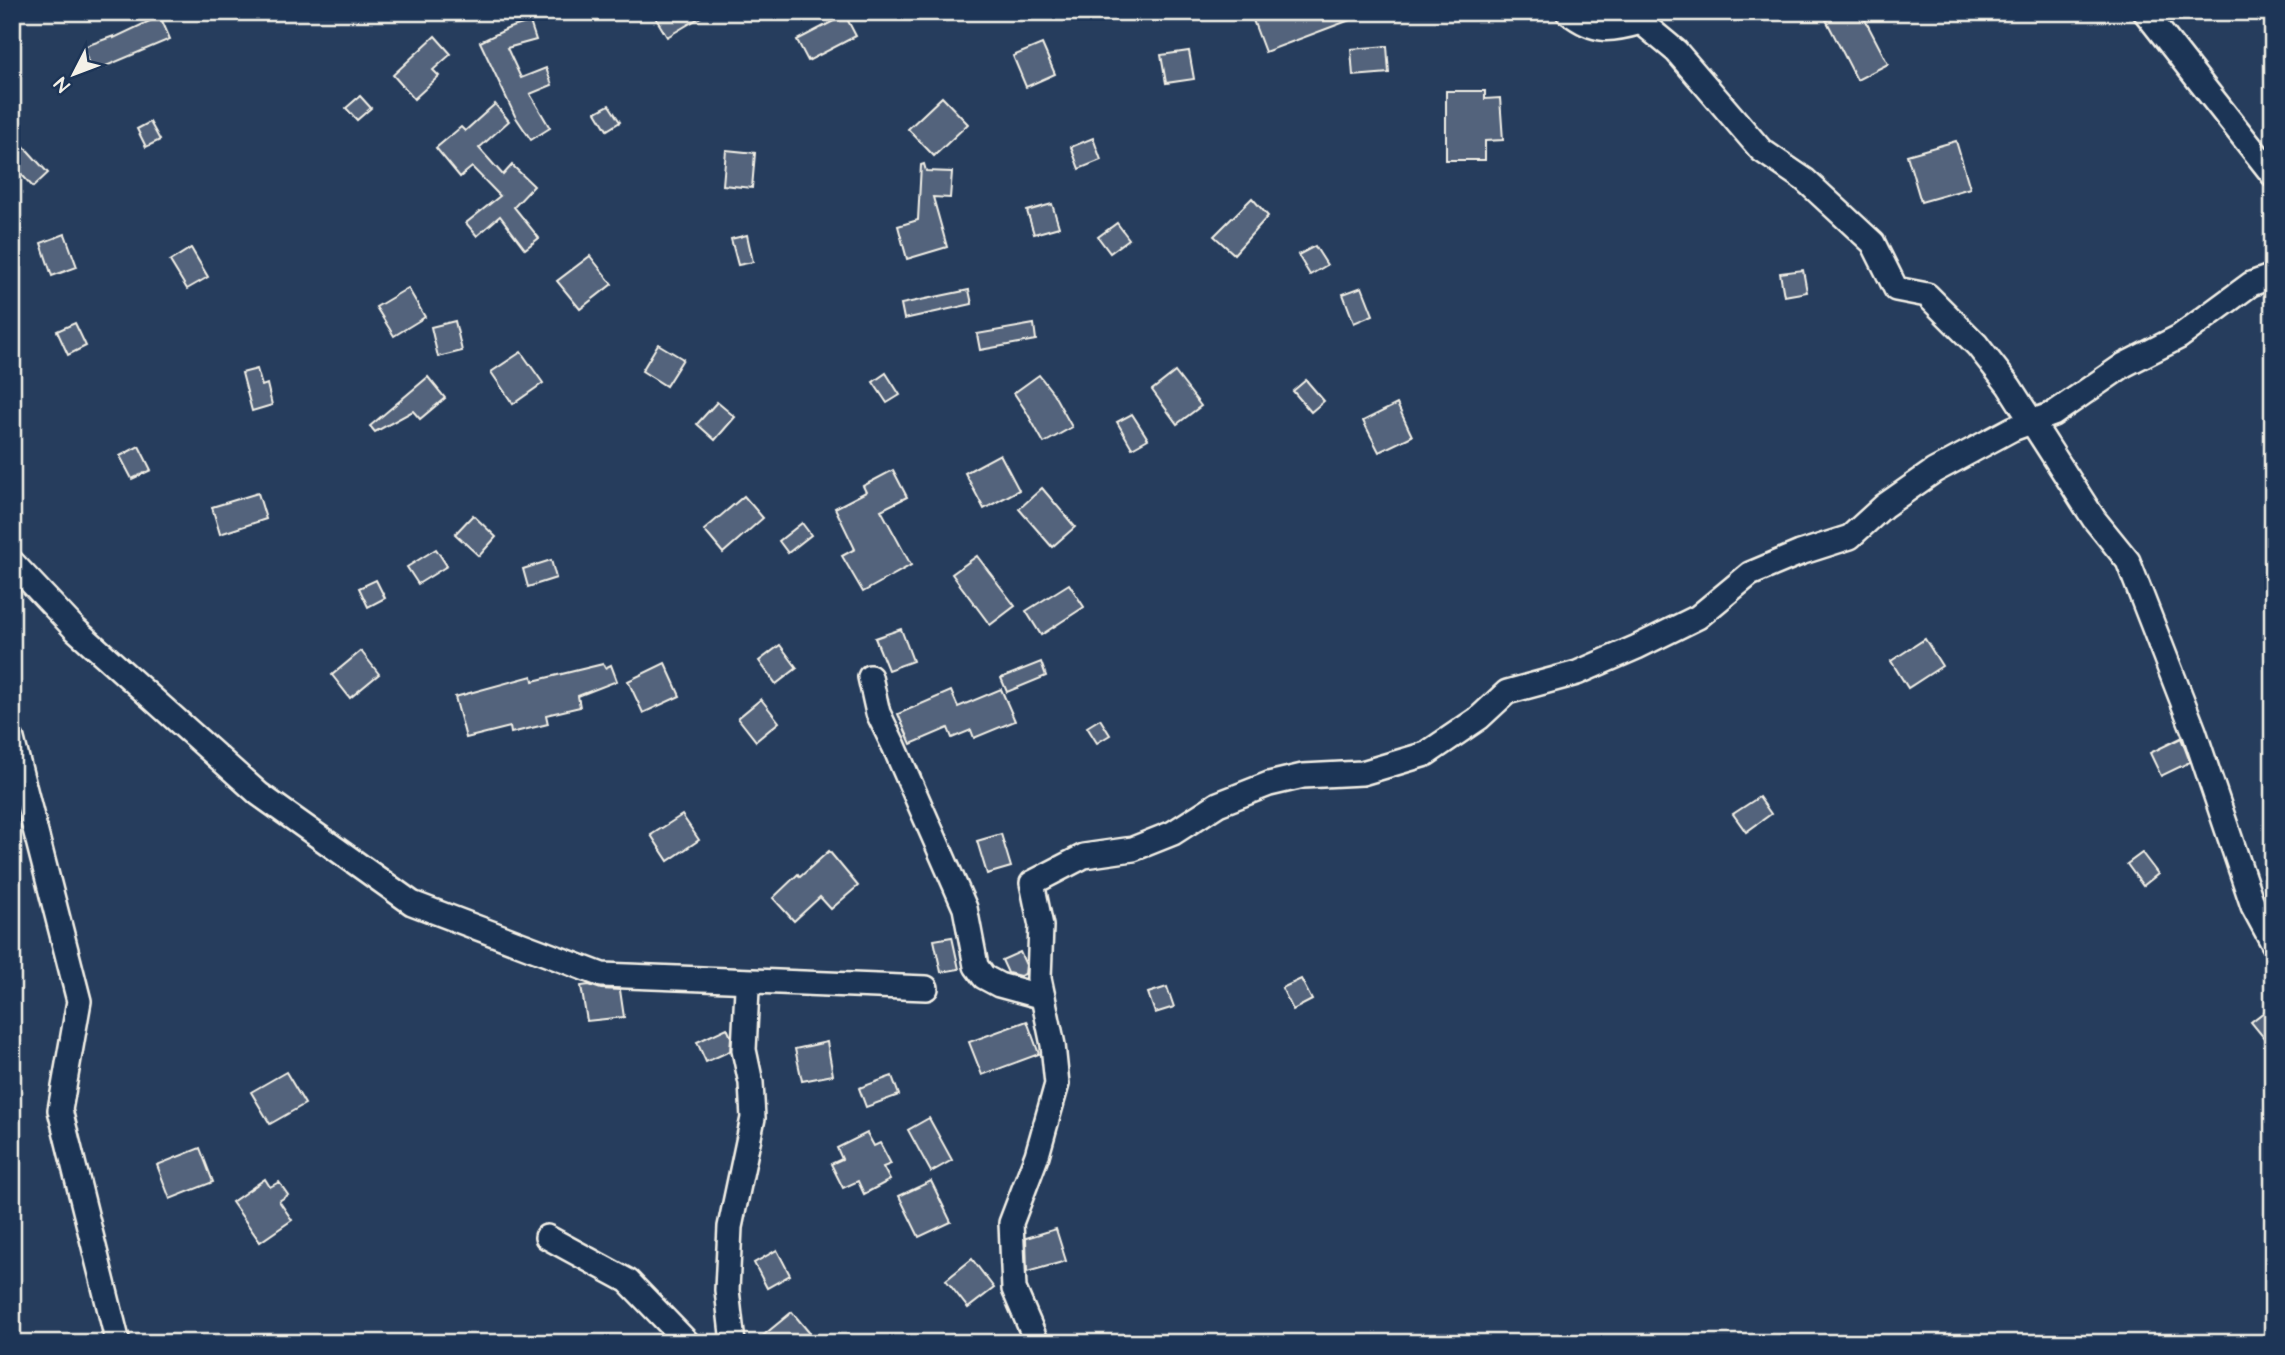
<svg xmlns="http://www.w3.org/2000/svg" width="2285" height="1355" viewBox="0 0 2285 1355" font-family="'Architects Daughter',sans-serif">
<rect width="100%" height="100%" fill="#263d5d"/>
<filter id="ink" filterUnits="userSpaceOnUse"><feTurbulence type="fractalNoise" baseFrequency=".0143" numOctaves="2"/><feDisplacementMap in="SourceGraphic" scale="14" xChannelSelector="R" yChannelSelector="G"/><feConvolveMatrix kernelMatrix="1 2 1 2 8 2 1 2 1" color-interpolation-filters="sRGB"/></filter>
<g filter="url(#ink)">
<g fill="#52647b" stroke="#f4f1e8" stroke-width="2">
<polygon points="652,12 709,12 667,37"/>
<polygon points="1272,12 1366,12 1366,14 1265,52 1253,20"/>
<polygon points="1822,12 1861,12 1888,64 1857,80"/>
<polygon points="845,15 856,36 808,61 797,40"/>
<polygon points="160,16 170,39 92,72 83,47 114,36 114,38"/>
<polygon points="530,22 536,40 507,48 521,78 546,68 552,85 530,94 550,128 531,140 515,116 480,42 509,28"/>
<polygon points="435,36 451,54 433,70 439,76 414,99 393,75"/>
<polygon points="1042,44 1055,74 1026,87 1013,56"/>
<polygon points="1387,46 1389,73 1353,76 1351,49"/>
<polygon points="1189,51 1194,79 1166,83 1161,55"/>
<polygon points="1446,91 1485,91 1485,99 1500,98 1503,140 1485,141 1485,160 1446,160"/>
<polygon points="360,96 371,108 357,120 346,108"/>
<polygon points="942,97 968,124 934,156 908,129"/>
<polygon points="495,104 509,121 479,148 503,175 512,165 534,186 514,207 539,238 525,249 500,216 477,236 466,223 500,196 472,167 460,177 436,148 461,127 465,131"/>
<polygon points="609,105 620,122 607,130 596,112"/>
<polygon points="150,122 160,140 146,147 137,129"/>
<polygon points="1093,138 1101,160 1079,169 1071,147"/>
<polygon points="1956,141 1970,188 1921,202 1907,155"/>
<polygon points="20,142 48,173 33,187 12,164 12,150"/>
<polygon points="726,150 755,153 752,188 723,185"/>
<polygon points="924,164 926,171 952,172 950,198 933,197 947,247 907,259 898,226 918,220 921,165"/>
<polygon points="1252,198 1268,216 1234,254 1214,236"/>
<polygon points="1052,204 1059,227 1034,234 1027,211"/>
<polygon points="1117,223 1129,239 1110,253 1098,237"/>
<polygon points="65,234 77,267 52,276 41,243"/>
<polygon points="747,235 753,262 738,265 731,239"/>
<polygon points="1315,246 1327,265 1310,275 1298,255"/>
<polygon points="191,248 208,277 187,289 170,261"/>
<polygon points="590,256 612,284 580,309 557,281"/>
<polygon points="1803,270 1807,292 1784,296 1780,273"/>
<polygon points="1362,287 1373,315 1354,323 1343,294"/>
<polygon points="408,288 425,317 394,336 376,307"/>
<polygon points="969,290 972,304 904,319 901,304"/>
<polygon points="455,321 462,351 438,357 431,327"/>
<polygon points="75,323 86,346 68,355 57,331"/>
<polygon points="1034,324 1036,340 980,350 977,334"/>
<polygon points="658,344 683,359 666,386 642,371"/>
<polygon points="521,352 543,383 513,404 491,372"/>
<polygon points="257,369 262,386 267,384 272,405 252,411 242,373"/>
<polygon points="1175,372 1201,406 1177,424 1152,390"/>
<polygon points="886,373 900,395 887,403 873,382"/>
<polygon points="1039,375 1053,393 1072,427 1044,443 1026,411 1014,393"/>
<polygon points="428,377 445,398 420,419 413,411 375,432 370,426"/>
<polygon points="1306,380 1324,401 1311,412 1293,391"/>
<polygon points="717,402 735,417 715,440 697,424"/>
<polygon points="1397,404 1412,436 1379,452 1363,421"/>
<polygon points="1132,414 1148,439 1132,448 1117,422"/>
<polygon points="139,446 151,470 132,479 120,456"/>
<polygon points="1000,454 1019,490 984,509 965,473"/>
<polygon points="893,470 907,497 881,510 911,565 863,592 842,556 855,549 835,508 866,492 863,486"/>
<polygon points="1042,488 1075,527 1052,547 1019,509"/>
<polygon points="258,493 266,519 220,534 212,507"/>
<polygon points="744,496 763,518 723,553 704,530"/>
<polygon points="473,515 496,537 479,556 455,534"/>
<polygon points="802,523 811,535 788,553 779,541"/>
<polygon points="436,549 447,566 418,584 407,567"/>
<polygon points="977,556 1015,606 990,625 952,574"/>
<polygon points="551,560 556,578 528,587 523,569"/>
<polygon points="376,580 385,598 368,607 359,588"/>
<polygon points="1069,584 1084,607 1041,635 1026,611"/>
<polygon points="901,629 913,661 888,670 875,638"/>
<polygon points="1925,639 1942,666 1908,688 1891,661"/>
<polygon points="780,645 797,668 776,684 759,661"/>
<polygon points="361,651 379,674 350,698 332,675"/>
<polygon points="1041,662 1046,676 1007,692 1001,678"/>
<polygon points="665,663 680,696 643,713 628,681"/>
<polygon points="603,664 605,668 611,665 617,681 578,696 580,707 546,715 548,724 511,733 510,727 466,738 455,697 532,676 533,681"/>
<polygon points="1001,689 1015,721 974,738 971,730 952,738 948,728 911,744 898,714 951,691 958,707"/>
<polygon points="761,699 779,722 756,741 738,718"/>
<polygon points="1100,719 1110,735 1097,743 1087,727"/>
<polygon points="2181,738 2190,762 2161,776 2150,753"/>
<polygon points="1759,797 1771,814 1746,832 1733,814"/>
<polygon points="682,815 699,840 668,861 651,835"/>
<polygon points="1001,834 1011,867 987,874 977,841"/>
<polygon points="829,851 858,886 831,909 820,897 794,921 773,898 798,874 800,877"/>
<polygon points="2142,853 2158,874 2143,886 2127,864"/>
<polygon points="952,937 959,969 941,972 934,940"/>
<polygon points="1020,952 1026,965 1025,974 1020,976 1008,973 1002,960"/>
<polygon points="1301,979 1312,1000 1293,1010 1282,988"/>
<polygon points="589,985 601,989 620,990 624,1017 587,1021 581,986"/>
<polygon points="1167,987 1174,1007 1155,1013 1148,993"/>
<polygon points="2273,1005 2273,1049 2251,1022"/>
<polygon points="1027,1021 1039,1054 982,1075 969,1042"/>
<polygon points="727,1028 731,1037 730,1051 706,1062 697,1042"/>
<polygon points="827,1042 833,1075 802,1081 795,1049"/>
<polygon points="286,1072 305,1104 270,1124 251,1092"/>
<polygon points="892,1076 899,1095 866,1107 859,1088"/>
<polygon points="929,1118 952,1160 931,1172 908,1130"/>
<polygon points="867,1133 874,1146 880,1143 891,1164 883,1167 890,1180 864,1194 858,1181 843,1188 831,1164 842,1159 837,1148"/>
<polygon points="200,1148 213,1182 170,1199 157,1165"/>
<polygon points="265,1179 270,1187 279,1182 288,1195 279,1201 292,1220 260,1242 232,1202"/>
<polygon points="931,1181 951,1222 919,1237 899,1196"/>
<polygon points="1056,1229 1066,1261 1027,1272 1026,1238"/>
<polygon points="777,1250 790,1275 767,1288 754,1263"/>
<polygon points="972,1259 994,1288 968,1308 946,1280"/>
<polygon points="792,1312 818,1343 754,1343"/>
</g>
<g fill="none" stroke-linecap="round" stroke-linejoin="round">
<g stroke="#f4f1e8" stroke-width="28">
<g id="street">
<path d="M1568,12c27,21 42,19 73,10l35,29 85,99 44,30 68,63 23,46 31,6 50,50 32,41 85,133 34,42 66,170 59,175 20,37"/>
<polyline points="2145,12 2273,175"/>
<polyline points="12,562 75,629 259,794 412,903 602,975 926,988"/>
<polyline points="870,677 878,713 894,746 965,908 976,966 984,977 999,985 1043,997"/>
<polyline points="12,739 79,1001 60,1110 118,1343"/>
<polyline points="547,1237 628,1281 688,1343"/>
<polyline points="733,1343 727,1290 730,1227 753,1118 751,1083 744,1050 747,989"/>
<polyline points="1037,1343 1014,1289 1011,1223 1037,1155 1057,1084 1053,1045 1039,978 1041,926 1032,883 1084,856 1133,849 1173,833 1218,804 1269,784 1303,776 1362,773 1426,754 1479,718 1507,692 1577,673 1637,647 1698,617 1750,574 1800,553 1850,537 1884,506 1934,471 2012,429 2053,414 2124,365 2179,337 2251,284 2273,276"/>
</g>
</g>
<use href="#street" stroke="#1d3557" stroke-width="23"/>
</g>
</g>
<rect width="2285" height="1355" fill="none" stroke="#1d3557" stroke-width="42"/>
<rect x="21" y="21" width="2243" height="1313" fill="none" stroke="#f4f1e8" stroke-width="2.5" filter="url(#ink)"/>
<g transform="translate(74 74) rotate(228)" stroke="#1d3557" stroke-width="5" paint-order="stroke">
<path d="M0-5L12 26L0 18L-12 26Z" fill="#f4f1e8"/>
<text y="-10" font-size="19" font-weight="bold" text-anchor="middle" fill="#f4f1e8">N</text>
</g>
</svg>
